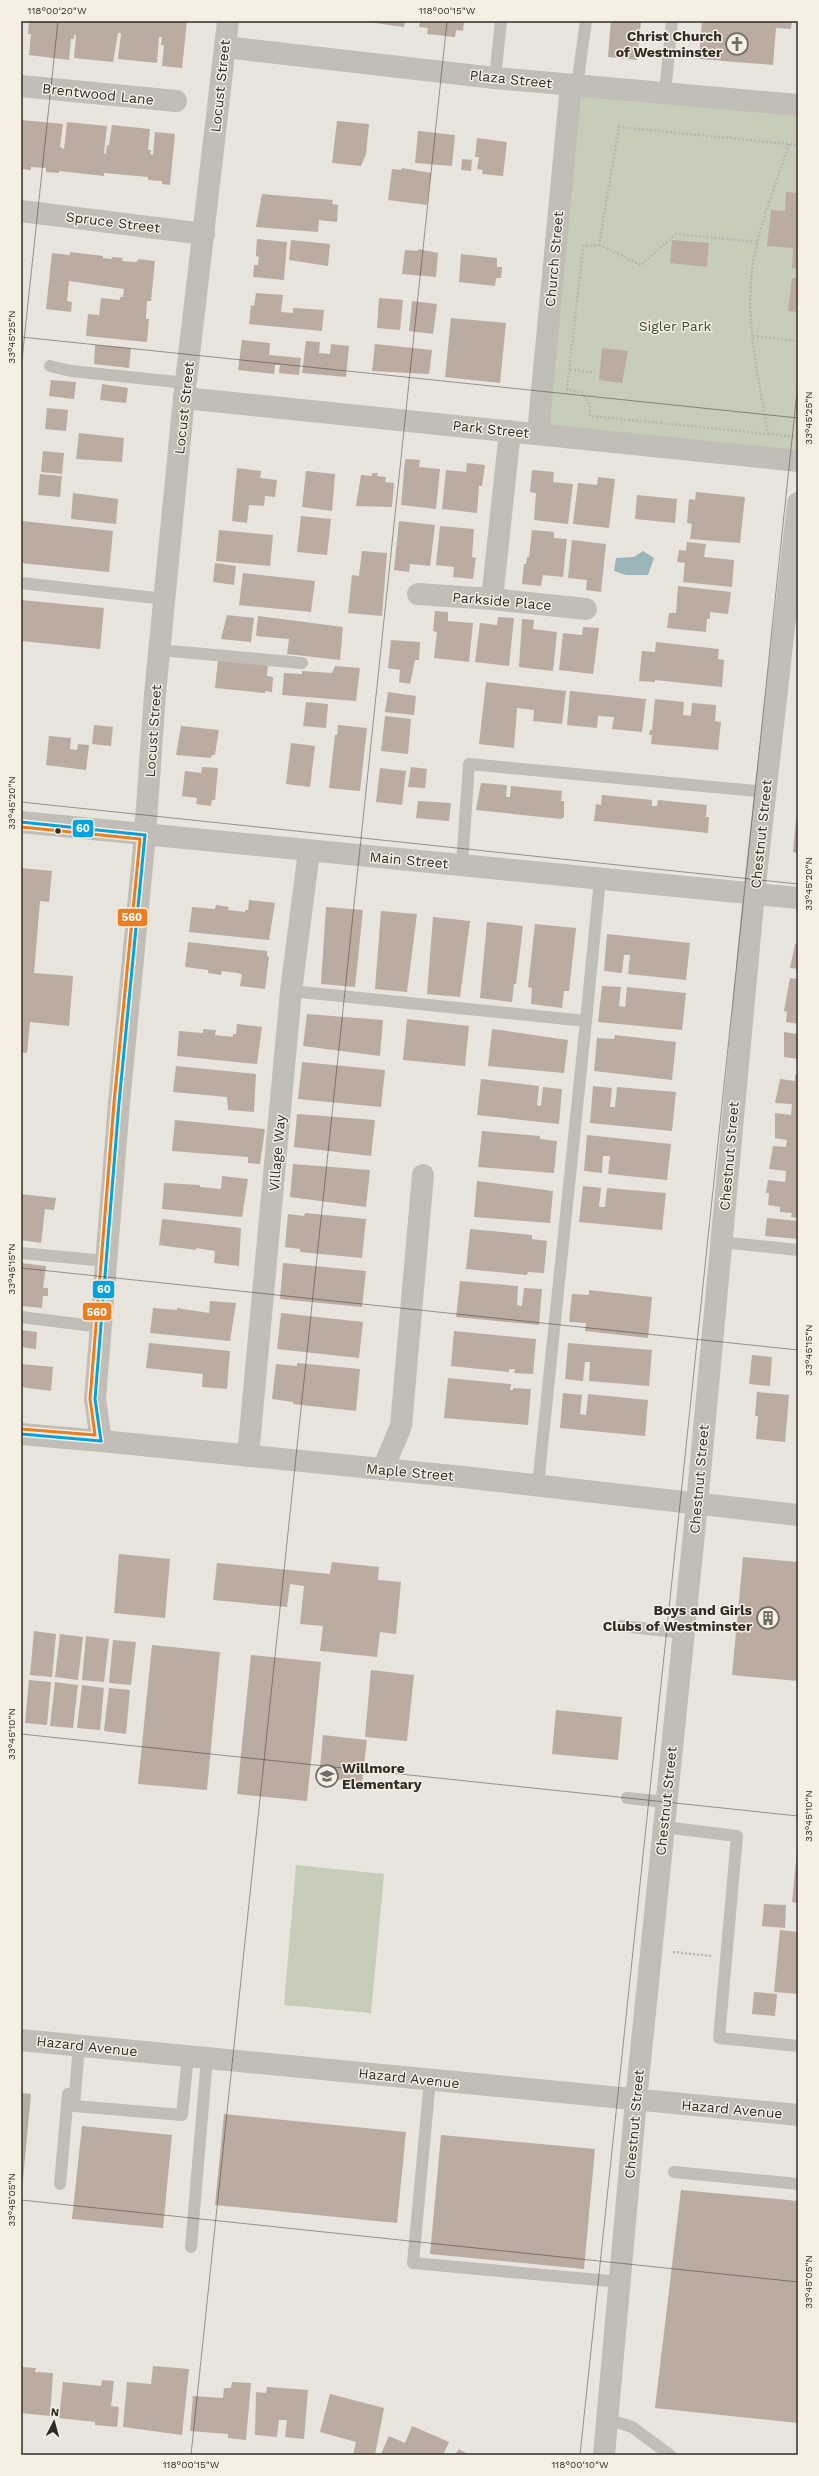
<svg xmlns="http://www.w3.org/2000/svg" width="819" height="2476" viewBox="0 0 819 2476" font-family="'Work Sans',sans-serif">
<rect width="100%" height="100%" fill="#e8e5de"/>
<g fill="#c7cdb9">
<polygon points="576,91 798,113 798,462 539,436"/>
<polygon points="296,1865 384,1874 371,2013 284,2005"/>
</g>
<polygon fill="#9cb5b8" points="643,551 654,558 648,575 626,575 614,571 616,558 634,557"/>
<g fill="#baaca1">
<polygon points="29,21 187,21 182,68 162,66 164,45 161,45 162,37 159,37 157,63 118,59 121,33 118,33 113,62 74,58 76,35 74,35 74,39 71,39 69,60 29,55 31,34 28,34"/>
<polygon points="360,21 405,21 404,27"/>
<polygon points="420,21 464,21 463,31 456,30 455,37 427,34 428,28 419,27"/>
<polygon points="611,21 641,21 637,60 608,57"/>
<polygon points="702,21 792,21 791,29 776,28 773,65 699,59"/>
<polygon points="22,120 63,124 60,147 64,149 67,122 107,126 104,153 106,154 107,145 109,145 112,125 150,129 148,150 151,150 150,154 153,155 155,132 175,134 170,185 162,184 162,181 148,180 148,177 104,173 104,176 59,171 59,173 46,172 46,168 31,167 31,170 21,169"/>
<polygon points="337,121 369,124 366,154 361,166 332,163"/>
<polygon points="418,131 455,135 452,166 415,163"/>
<polygon points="477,138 507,142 503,176 482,174 483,170 477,169 479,157 475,157"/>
<polygon points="462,159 472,160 471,171 461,170"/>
<polygon points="402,168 431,173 427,205 388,200 392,169 401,170"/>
<polygon points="786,192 798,193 798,269 792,268 793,248 767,246 771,210 785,211"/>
<polygon points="262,194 333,200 332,204 338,205 337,222 319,220 318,232 256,227"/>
<polygon points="257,239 287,242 284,280 253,277 254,265 258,265 259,257 256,256 256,253"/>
<polygon points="291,240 330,244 328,266 289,260"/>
<polygon points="672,240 709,243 707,267 670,263"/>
<polygon points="418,249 438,253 436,277 402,274 405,250 418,251"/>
<polygon points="70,252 103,256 103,258 112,259 112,257 123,258 122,261 137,262 138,259 155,261 151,301 147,301 146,319 149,319 147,342 86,336 88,314 99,315 101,298 120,300 120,297 123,297 124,289 69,281 67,301 72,302 71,312 46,309 52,253 70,255"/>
<polygon points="461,254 497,258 497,267 502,267 501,278 496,278 495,286 459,282"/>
<polygon points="792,278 798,278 798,312 788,311"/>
<polygon points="256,293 283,295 281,312 293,313 293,308 324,310 322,331 249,324 251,305 254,306"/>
<polygon points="379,298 403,300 400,330 377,328"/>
<polygon points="412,301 437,304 433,334 409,331"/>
<polygon points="451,318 506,323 500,383 445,377"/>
<polygon points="242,340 270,343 269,355 301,358 299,375 279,373 280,365 275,365 274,374 238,370"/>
<polygon points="306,341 320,342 319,353 330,354 331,344 349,346 346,377 302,373"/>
<polygon points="375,344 432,350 429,374 372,371"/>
<polygon points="95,345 131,348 129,368 94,364"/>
<polygon points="602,348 628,351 622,383 599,380"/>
<polygon points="51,380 76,382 74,399 49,396"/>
<polygon points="102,384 128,388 126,403 100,400"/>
<polygon points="47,408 68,410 66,431 45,429"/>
<polygon points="79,433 124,438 122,462 76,459"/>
<polygon points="43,451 64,453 62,474 41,472"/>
<polygon points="405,459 420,460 419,467 440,469 436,509 401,505"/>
<polygon points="467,463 485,465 482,486 479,486 477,513 442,509 446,470 466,472"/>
<polygon points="237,468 261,471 260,478 277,480 275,497 265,496 264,506 249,505 247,523 232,521"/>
<polygon points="532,470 554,472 553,482 573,484 568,524 534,520 536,493 530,492"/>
<polygon points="306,471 335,474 332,511 302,507"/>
<polygon points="372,473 378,473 377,476 386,477 385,482 394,483 392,507 356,506 361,475 372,476"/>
<polygon points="40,474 62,476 60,497 38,495"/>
<polygon points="598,477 615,479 609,528 573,524 578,483 597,485"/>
<polygon points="696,492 745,497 740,543 690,539 692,524 687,523 689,499 695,500"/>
<polygon points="73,493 118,499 116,524 71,519"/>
<polygon points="637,495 677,499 675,523 635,519"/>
<polygon points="301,516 331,519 327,555 297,552"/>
<polygon points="22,521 113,531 109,572 21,563"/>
<polygon points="399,521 435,525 430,566 410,564 409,572 394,570"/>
<polygon points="440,526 474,529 472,557 476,558 473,579 453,577 454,567 436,565"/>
<polygon points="219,530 273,535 270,566 216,561"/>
<polygon points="532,530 554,532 554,538 567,539 563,577 543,575 541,586 522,584 524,564 526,564 527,557 529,557"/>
<polygon points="572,540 606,544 601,592 586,590 587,580 568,578"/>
<polygon points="687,542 706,544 704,557 734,560 732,587 683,582 685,563 677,562 679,550 686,551"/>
<polygon points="362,551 387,553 382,616 348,613 352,575 359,576"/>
<polygon points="215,563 236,566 234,585 213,582"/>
<polygon points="243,573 315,581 311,612 239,605"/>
<polygon points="678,586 731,592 728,614 710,612 710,619 707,619 706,632 667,628 669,613 676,613"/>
<polygon points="21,600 104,608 100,649 21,641"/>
<polygon points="435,611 448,612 448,621 473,623 469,662 434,658 437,632 433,631"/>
<polygon points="227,615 254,618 251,642 221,639"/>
<polygon points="258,616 343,627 340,660 287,654 289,639 256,636"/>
<polygon points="498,617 514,618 509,666 475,662 480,623 497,625"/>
<polygon points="522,619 534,620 533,629 557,632 553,671 519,667"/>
<polygon points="583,627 599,628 593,674 559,670 563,633 582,635"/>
<polygon points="391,640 420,642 419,660 415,660 410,684 399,682 400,670 388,668"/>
<polygon points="656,642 719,649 718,659 724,660 722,687 655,680 655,682 639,681 642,651 655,652"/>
<polygon points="218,660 268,665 267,676 273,677 272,692 265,691 265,693 215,688"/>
<polygon points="335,666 360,668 356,701 282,695 284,673 302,674 302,671 332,673"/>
<polygon points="486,682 566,691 562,724 533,721 534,710 517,708 514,748 479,744"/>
<polygon points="570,691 646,699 642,732 612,729 614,717 598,716 597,728 567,725"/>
<polygon points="388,692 416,696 414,715 385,712"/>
<polygon points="655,699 684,702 683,715 691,716 692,703 716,705 715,721 721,722 718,750 651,744 652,735 649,735 650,730 652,730"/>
<polygon points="306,702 328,704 326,728 303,726"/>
<polygon points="385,716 411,719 408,754 381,751"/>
<polygon points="94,725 113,727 111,746 92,744"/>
<polygon points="338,725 367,728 360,791 329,788 335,735 337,735"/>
<polygon points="181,726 219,730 215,755 212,755 211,758 176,755"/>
<polygon points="49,736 71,738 70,749 77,750 78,744 89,745 86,770 46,765"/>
<polygon points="291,743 315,746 310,787 286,784"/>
<polygon points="202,767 218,768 215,800 212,800 211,806 196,804 197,798 182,796 185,771 201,773"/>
<polygon points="411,767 427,769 425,788 408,787"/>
<polygon points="380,768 406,771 402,805 376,802"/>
<polygon points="481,783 507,785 506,797 510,797 511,786 562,791 561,801 564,801 564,817 561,819 476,810"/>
<polygon points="602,795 652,800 652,806 657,806 658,800 707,805 706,817 709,817 708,833 594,821 596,804 601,805"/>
<polygon points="418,801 451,803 449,821 416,818"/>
<polygon points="796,820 798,821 798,853 793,852"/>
<polygon points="21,868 52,871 49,902 40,901 34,973 73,976 69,1026 30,1022 27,1053 21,1052"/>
<polygon points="249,900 275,903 269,940 189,932 192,907 215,909 216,905 229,907 228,910 245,912 245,910 248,910"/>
<polygon points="326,907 363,910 355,987 321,984"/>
<polygon points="381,911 417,914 407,992 375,989"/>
<polygon points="433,917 470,921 460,997 427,994"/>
<polygon points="487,922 523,926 516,984 514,984 512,1002 480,998"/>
<polygon points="535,924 576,928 569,991 564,991 562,1008 531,1004 532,988 528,987"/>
<polygon points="607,934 690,943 686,980 628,974 630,955 624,955 622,973 604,971"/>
<polygon points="188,942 267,951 267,956 269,957 265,989 240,986 242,975 238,973 222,971 221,975 208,973 208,970 185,967"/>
<polygon points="795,944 798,944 798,969 790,968"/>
<polygon points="790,978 798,979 798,1024 786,1022 787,1012 784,1011"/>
<polygon points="602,986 621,987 619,1006 625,1007 627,987 686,993 682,1030 598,1022"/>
<polygon points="307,1014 383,1020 380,1056 303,1046"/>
<polygon points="407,1019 469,1026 465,1066 403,1060"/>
<polygon points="237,1024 262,1027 257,1064 177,1056 179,1031 203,1033 203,1029 216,1030 215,1035 233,1037 233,1034 236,1034"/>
<polygon points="492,1029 568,1040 564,1073 488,1066"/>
<polygon points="784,1032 798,1034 798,1059 784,1057"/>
<polygon points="615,1035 676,1042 672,1080 594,1071 597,1038 614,1039"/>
<polygon points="302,1062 385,1070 381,1107 298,1099"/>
<polygon points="176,1066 256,1074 254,1112 228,1110 227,1097 173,1092"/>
<polygon points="795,1075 798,1075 797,1218 791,1217 792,1213 780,1212 780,1207 768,1205 769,1193 766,1193 768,1180 785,1182 786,1171 769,1169 773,1146 786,1147 787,1140 775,1138 775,1113 791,1115 792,1104 775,1103 780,1079 795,1081"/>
<polygon points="481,1079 539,1086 537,1105 541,1106 543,1087 562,1089 559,1124 477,1115"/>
<polygon points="593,1086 612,1088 610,1107 615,1107 617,1087 676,1092 672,1131 590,1123"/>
<polygon points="297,1114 375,1120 371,1156 294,1147"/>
<polygon points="175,1120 265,1129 260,1164 248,1163 248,1157 172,1151"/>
<polygon points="482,1131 540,1136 540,1139 557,1141 554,1173 478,1167"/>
<polygon points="587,1135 671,1144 667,1180 608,1174 610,1156 603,1156 602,1173 584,1171"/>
<polygon points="293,1164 370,1170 366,1207 290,1197"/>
<polygon points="222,1176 248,1179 242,1217 162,1209 164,1183 200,1185 200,1187 221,1189"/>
<polygon points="477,1181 553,1191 550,1223 474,1217"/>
<polygon points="583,1186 601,1188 599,1207 605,1207 607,1188 666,1193 662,1230 579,1222"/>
<polygon points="21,1194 56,1198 54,1210 45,1209 41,1243 21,1240"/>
<polygon points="305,1213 366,1219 362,1258 300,1252 300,1249 285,1247 288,1214 304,1216"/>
<polygon points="767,1218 798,1221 798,1239 765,1236"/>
<polygon points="162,1219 241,1228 239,1266 214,1263 215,1251 196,1248 196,1250 159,1245"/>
<polygon points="470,1229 532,1235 532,1239 547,1241 544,1273 528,1272 527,1275 466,1269"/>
<polygon points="21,1263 46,1266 43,1288 48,1288 48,1296 43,1296 42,1308 21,1306"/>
<polygon points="283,1263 366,1271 362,1307 280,1299"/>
<polygon points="460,1281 518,1286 517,1305 522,1306 524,1288 542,1289 539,1325 456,1317"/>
<polygon points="589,1290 652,1297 648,1338 585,1331 586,1323 569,1322 572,1294 589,1295"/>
<polygon points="210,1301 236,1303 230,1341 150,1333 153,1308 177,1310 177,1308 209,1313"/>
<polygon points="281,1313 363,1322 359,1358 277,1349"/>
<polygon points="21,1330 37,1332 36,1349 21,1347"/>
<polygon points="454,1331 536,1339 533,1374 514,1373 515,1369 509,1369 509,1372 451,1366"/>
<polygon points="149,1343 230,1351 227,1389 202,1387 203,1374 146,1368"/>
<polygon points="568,1343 652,1350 649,1386 589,1381 590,1362 585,1362 583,1381 565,1379"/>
<polygon points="752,1355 772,1357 770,1386 749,1384"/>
<polygon points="297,1363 360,1369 356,1411 293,1404 293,1402 272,1399 276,1364 297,1366"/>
<polygon points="21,1364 53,1367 51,1391 21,1387"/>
<polygon points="448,1378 511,1384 510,1390 513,1390 513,1388 531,1389 528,1425 444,1418"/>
<polygon points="757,1392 789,1395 785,1442 756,1439 758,1416 755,1416"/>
<polygon points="563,1393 582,1395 580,1414 586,1415 588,1394 648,1400 645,1436 560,1428"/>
<polygon points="119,1554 170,1559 165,1618 114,1613"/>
<polygon points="743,1557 798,1562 798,1681 732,1675"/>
<polygon points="332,1562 379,1567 378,1580 401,1582 396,1634 380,1632 377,1657 320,1651 323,1626 300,1624 304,1586 290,1584 287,1607 213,1600 217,1563 330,1574"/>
<polygon points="34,1631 56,1634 52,1677 30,1675"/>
<polygon points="60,1634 83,1637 78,1680 55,1677"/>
<polygon points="86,1636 109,1639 104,1682 82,1680"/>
<polygon points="113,1640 136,1642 131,1685 109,1683"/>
<polygon points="152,1645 220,1652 207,1790 138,1784"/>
<polygon points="251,1655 321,1662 307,1801 237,1794"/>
<polygon points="371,1670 414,1675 407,1741 365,1737"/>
<polygon points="29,1680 51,1682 47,1725 25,1723"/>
<polygon points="55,1682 78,1685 73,1728 50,1726"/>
<polygon points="82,1685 104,1688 100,1730 77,1728"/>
<polygon points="109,1688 130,1690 126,1734 104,1731"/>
<polygon points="556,1710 622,1717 618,1760 552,1754"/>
<polygon points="323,1735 367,1740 362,1782 319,1778"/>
<polygon points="797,1852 798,1852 798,1903 792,1902"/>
<polygon points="764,1904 786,1905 785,1928 762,1926"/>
<polygon points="780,1930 798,1932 798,1994 774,1992"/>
<polygon points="754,1992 777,1994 775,2016 752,2014"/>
<polygon points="21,2093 31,2094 22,2190 21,2190"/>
<polygon points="224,2114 406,2132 397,2223 215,2205"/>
<polygon points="82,2126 172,2135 163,2228 72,2219"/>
<polygon points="441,2135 595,2149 584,2269 430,2254"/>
<polygon points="681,2190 798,2201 798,2423 655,2408"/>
<polygon points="153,2366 189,2369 182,2435 123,2427 127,2382 151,2384"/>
<polygon points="21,2367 36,2368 35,2372 53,2373 50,2416 21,2413"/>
<polygon points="102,2380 114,2381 111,2406 119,2407 117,2427 95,2425 95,2422 59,2418 63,2382 101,2386"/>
<polygon points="232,2382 251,2383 246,2440 228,2438 228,2434 190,2431 193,2396 223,2398 224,2388 231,2388"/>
<polygon points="267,2387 308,2390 304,2439 285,2437 287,2420 279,2420 277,2437 255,2435 256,2392 266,2393"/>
<polygon points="330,2394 384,2408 375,2455 353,2455 356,2442 320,2432"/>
<polygon points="412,2426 449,2442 443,2455 381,2454 389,2436 405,2443"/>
<polygon points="459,2449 469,2455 455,2455"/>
</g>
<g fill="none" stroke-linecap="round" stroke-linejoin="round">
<g stroke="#bab6b0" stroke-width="2.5" stroke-dasharray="2 2" stroke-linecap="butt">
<path d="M789,144c-14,44 -35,92 -38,138 -4,50 9,103 17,152l-178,-18v-11l-8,-12 -15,-4 16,-143 16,-1 20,-118 170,17 9,1"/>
<polyline points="599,245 641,265 676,234 759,242"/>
<polyline points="753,336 798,341"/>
<polyline points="570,370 593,372"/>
<polyline points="768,434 798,437"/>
<polyline points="673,1952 712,1956"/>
</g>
<g stroke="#c1bdb7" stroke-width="12">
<polyline points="495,78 501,21"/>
<polyline points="577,85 586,21"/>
<polyline points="665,93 672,21"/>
<polyline points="50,366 71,371 186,383"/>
<polyline points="21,583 165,599"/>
<polyline points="160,650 302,663"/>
<polyline points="462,865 469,764 766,792"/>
<polyline points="291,991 586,1021 538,1485"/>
<polyline points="586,1021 600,879"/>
<polyline points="721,1242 798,1250"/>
<polyline points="21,1253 106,1261"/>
<polyline points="21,1317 101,1327"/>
<polyline points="622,1626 684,1633"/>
<polyline points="627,1798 666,1802"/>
<polyline points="664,1827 737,1836 719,2038 798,2046"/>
<polyline points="79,2045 74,2106 182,2115 188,2056"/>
<polyline points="430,2080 413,2263 621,2282"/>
<polyline points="674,2172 798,2184"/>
<polyline points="60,2184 68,2094"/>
<polyline points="191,2247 207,2058"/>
<polyline points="607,2419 632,2427 670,2455"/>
</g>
<g stroke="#c1bdb7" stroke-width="22">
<polyline points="21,86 176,101"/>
<polyline points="21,211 204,234"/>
<polyline points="538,433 571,85"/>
<polyline points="418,594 492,599 586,609"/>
<polyline points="492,599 510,431"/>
<polyline points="145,835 119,1103 95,1399 101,1441 463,1477 798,1515"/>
<polyline points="248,1456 291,991 309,851"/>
<polyline points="383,1469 401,1426 423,1175"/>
</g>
<g stroke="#c1bdb7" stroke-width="22">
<polyline points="225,47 495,78 798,105"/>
<polyline points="184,398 798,461"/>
<polyline points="21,822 798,898"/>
<polyline points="145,835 155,694 184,398 228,21"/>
<polyline points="21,1434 101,1441"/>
<polyline points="21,2040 798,2115"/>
<polyline points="604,2455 636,2100 697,1504 754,893 798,503"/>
</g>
<g stroke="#f6f0e4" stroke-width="6">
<g id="bus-1">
<polyline points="21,822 145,835"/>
<polyline points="21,1434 101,1441"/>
<polyline points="101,1441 95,1399 119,1103 145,835"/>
</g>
</g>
<g stroke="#f6f0e4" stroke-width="6">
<polyline id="bus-2" points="21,827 140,839 114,1103 90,1399 95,1435 21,1429"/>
</g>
<use href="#bus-1" stroke="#05a2de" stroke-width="3"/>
<use href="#bus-2" stroke="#ea7e21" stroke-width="3"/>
</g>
<path fill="none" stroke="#312b26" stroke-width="1" stroke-opacity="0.45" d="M21,337l777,81M21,369l37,-348M21,802l777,82M21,1268l777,82M21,1734l777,82M21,2200l777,82M191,2455l256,-2434M580,2455l218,-2073"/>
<defs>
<g id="church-ring" transform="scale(1.15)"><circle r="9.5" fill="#f6f0e4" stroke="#716c66" stroke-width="1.5"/><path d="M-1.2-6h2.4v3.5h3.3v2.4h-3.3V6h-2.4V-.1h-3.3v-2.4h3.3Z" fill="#716c66"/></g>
<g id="building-ring" transform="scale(1.15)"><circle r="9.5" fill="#f6f0e4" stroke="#716c66" stroke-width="1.5"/><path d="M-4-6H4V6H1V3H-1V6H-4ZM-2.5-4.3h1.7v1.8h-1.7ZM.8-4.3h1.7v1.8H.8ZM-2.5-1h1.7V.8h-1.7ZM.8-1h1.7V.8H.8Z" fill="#716c66"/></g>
<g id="school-ring" transform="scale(1.15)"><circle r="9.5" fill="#f6f0e4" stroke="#716c66" stroke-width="1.5"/><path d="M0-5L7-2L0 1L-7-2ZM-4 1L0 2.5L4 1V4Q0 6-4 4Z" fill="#716c66"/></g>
</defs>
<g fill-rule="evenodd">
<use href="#church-ring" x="737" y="44"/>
<use href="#building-ring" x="768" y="1618"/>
<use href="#school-ring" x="327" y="1776"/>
</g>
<circle fill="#312b26" stroke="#f6f0e4" stroke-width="1.5" cx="58" cy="831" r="3.5"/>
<g text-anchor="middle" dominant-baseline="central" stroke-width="3" stroke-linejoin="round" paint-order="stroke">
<g font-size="14" font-weight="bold" fill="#312b26" stroke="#f6f0e4" text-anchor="end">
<text x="722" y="36">Christ Church<tspan x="722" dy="16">of Westminster</tspan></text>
<text x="752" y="1610">Boys and Girls<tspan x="752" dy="16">Clubs of Westminster</tspan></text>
<text x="342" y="1768" text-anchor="start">Willmore<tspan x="342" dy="16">Elementary</tspan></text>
</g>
<g font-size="14" fill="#312b26" stroke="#f6f0e4">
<text transform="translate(511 79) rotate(6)">Plaza Street</text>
<text transform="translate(220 86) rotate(-84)">Locust Street</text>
<text transform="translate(98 94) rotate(6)">Brentwood Lane</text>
<text transform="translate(113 222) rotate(7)">Spruce Street</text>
<text transform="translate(554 259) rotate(-85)">Church Street</text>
<text transform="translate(184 408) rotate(-84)">Locust Street</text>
<text transform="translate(491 429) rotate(6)">Park Street</text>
<text transform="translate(502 601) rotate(5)">Parkside Place</text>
<text transform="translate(153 731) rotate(-86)">Locust Street</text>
<text transform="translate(761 834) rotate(-84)">Chestnut Street</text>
<text transform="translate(409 860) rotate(5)">Main Street</text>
<text transform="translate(277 1153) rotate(-85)">Village Way</text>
<text transform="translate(729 1156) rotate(-85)">Chestnut Street</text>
<text transform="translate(410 1472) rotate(5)">Maple Street</text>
<text transform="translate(699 1479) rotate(-85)">Chestnut Street</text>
<text transform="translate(666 1801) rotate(-84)">Chestnut Street</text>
<text transform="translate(87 2046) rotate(6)">Hazard Avenue</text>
<text transform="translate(409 2078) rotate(6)">Hazard Avenue</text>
<text transform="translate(732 2109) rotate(5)">Hazard Avenue</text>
<text transform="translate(634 2124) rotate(-85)">Chestnut Street</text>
</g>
<g font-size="14" fill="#3d4c2d" stroke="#f6f0e4">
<text x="675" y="326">Sigler Park</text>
</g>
</g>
<g stroke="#f6f0e4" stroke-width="1.5">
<rect x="72" y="819" width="22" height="19" rx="4" fill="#05a2de"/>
<rect x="117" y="908" width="31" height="19" rx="4" fill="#ea7e21"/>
<rect x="92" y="1280" width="23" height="19" rx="4" fill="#05a2de"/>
<rect x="82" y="1302" width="30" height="19" rx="4" fill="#ea7e21"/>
</g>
<g font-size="11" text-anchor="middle" font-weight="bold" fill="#fff">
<text x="83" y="832">60</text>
<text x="132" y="921">560</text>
<text x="104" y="1293">60</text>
<text x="97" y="1316">560</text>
</g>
<rect width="819" height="2476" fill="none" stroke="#f6f0e4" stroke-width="44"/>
<g transform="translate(54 2422) rotate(6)" stroke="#f6f0e4" stroke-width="3" paint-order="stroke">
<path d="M0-3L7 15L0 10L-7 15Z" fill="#312b26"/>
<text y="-6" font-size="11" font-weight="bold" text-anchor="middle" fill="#312b26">N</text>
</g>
<rect x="22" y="22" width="775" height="2432" fill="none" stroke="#312b26" stroke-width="1.5"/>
<g font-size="10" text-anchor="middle" fill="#312b26">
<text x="57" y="14">118°00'20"W</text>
<text x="447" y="14">118°00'15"W</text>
<text transform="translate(11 337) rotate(-90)" y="4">33°45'25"N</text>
<text transform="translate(808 418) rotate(-90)" y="4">33°45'25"N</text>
<text transform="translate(11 803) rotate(-90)" y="4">33°45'20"N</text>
<text transform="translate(808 884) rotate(-90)" y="4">33°45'20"N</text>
<text transform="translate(11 1269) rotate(-90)" y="4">33°45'15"N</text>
<text transform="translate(808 1350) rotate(-90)" y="4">33°45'15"N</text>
<text transform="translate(11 1734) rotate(-90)" y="4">33°45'10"N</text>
<text transform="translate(808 1816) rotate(-90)" y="4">33°45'10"N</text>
<text transform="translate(11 2200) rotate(-90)" y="4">33°45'05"N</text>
<text transform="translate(808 2282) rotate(-90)" y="4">33°45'05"N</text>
<text x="191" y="2468">118°00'15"W</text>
<text x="580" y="2468">118°00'10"W</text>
</g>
</svg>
